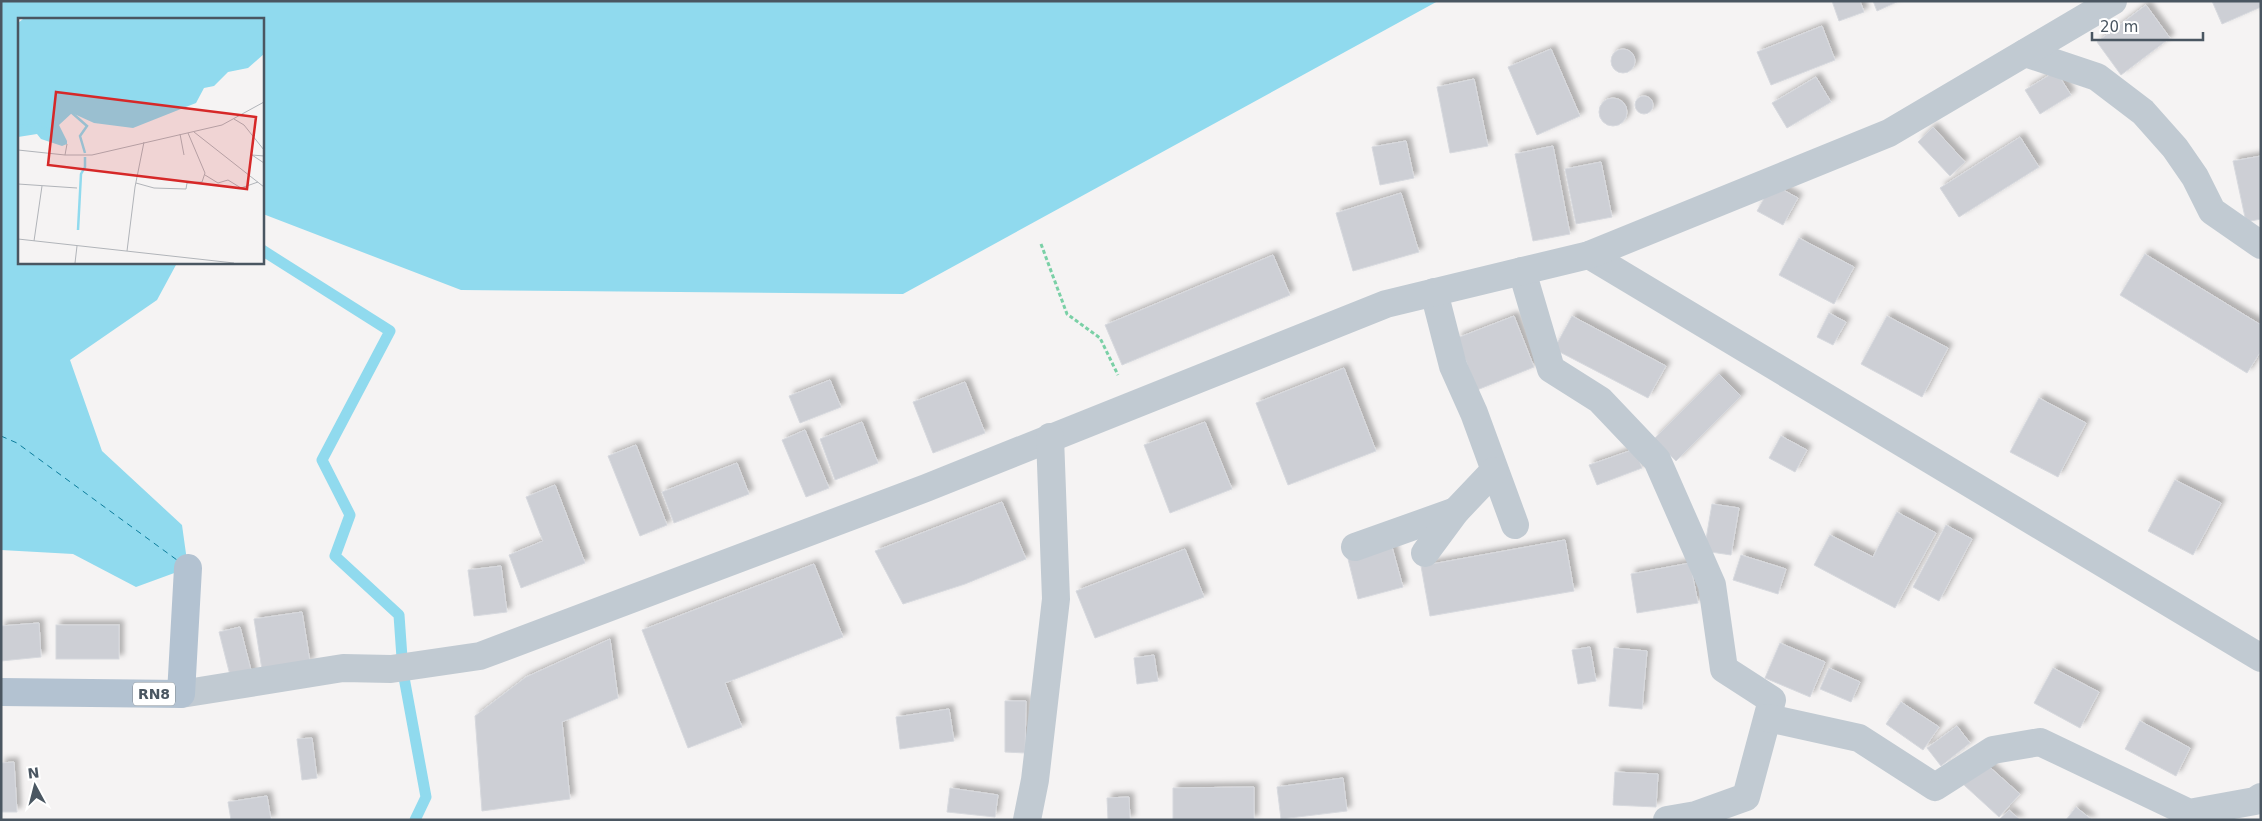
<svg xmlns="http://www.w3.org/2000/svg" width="2262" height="821" viewBox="0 0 2262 821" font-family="'DejaVu Sans',sans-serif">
<defs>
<filter id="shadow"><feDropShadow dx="4.5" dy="-4.5" stdDeviation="2.5" flood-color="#0004"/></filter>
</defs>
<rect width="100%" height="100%" fill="#f5f3f3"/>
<polygon fill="#90daee" points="1,1 1438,1 903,294 461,290 263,214 262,19 19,19 19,262 177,263 157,300 70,360 102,451 182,525 188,568 136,587 73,554 1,550"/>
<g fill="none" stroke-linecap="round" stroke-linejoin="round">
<polyline stroke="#90daee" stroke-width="11" points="262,250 390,331 322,460 350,515 335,556 399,615 403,672 426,797 415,820"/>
<polyline stroke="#0c7c9b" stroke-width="1" stroke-dasharray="6 5" stroke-linecap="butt" points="1,436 17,443 177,560"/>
</g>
<g fill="#cdcfd5" stroke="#d7d9de" filter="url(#shadow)">
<polygon points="1832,1 1860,1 1864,12 1839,21"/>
<polygon points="1873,1 1899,1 1877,11"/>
<polygon points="2212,1 2261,1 2261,7 2222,24"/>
<polygon points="2146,5 2170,38 2121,75 2097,42"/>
<polygon points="1822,26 1835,60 1771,85 1757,52"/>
<polygon points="1551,49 1580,116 1537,135 1508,67"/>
<circle cx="1623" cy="61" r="12"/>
<polygon points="2056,71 2071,95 2040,114 2025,90"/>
<polygon points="1816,77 1831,102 1787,128 1772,103"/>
<polygon points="1474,79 1488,146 1450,153 1437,87"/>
<circle cx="1644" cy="105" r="9"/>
<circle cx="1613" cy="112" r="14"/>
<polygon points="1933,127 1965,162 1950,176 1918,142"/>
<polygon points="2020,137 2039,167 1959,217 1940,188"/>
<polygon points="1406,141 1414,178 1380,185 1372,147"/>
<polygon points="1553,146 1570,234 1533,241 1515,154"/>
<polygon points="2261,156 2261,219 2246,222 2233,161"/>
<polygon points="1601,162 1612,217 1576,224 1565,169"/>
<polygon points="1772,184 1798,198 1783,225 1757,211"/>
<polygon points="1401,193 1419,252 1353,271 1336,213"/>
<polygon points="1799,238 1854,267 1834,304 1779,275"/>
<polygon points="2145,254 2261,325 2261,351 2247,373 2120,295"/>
<polygon points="1273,255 1290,295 1122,365 1105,325"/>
<polygon points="1829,313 1846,322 1833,345 1817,337"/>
<polygon points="1514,316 1534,367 1477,390 1457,338"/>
<polygon points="1572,316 1666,366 1648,398 1554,349"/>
<polygon points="1887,316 1948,348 1922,397 1861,364"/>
<polygon points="1344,368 1376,451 1288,485 1256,403"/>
<polygon points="1719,374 1741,396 1676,461 1654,439"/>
<polygon points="830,380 841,407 800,423 789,396"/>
<polygon points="965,382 985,433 933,453 913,402"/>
<polygon points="2039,398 2086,423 2058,477 2010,452"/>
<polygon points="862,422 878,463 835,480 820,439"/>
<polygon points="1205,422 1232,489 1170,513 1144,445"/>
<polygon points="805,430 829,488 806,497 782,440"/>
<polygon points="1781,436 1807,450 1795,472 1769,458"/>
<polygon points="636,445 667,525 640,536 608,456"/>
<polygon points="1635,449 1642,468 1597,485 1589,465"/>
<polygon points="737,463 749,494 674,523 662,492"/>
<polygon points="2175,480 2221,503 2193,555 2148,531"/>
<polygon points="555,485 585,563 521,588 509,555 543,541 526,497"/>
<polygon points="1002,502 1026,559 965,584 903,604 875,551"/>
<polygon points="1712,504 1739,508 1731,555 1704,551"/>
<polygon points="1897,512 1936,533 1895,608 1814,565 1830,535 1873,557"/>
<polygon points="1946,525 1972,539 1939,601 1913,587"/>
<polygon points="1565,540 1574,591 1430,616 1421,566"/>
<polygon points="1392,547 1403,587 1358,599 1348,559"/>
<polygon points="1185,549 1204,597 1095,638 1076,591"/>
<polygon points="1741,555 1786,569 1778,594 1733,580"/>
<polygon points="1690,563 1698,603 1637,613 1631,574"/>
<polygon points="814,564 843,637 725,683 742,727 688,748 642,630"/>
<polygon points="501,566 507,612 474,616 468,570"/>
<polygon points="302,612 310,662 262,670 254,619"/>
<polygon points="39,623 41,657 1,661 1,626"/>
<rect x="56" y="625" width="63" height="34"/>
<polygon points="240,627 253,678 232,683 219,632"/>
<polygon points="610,639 618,698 562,722 570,799 482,811 475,716 526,677"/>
<polygon points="1780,643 1825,662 1810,697 1765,678"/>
<polygon points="1590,647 1596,681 1578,684 1572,650"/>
<polygon points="1614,648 1647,651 1642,709 1609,706"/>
<polygon points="1154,655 1158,681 1137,684 1134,658"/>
<polygon points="1829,668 1860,682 1851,702 1820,689"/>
<polygon points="2053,668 2099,692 2080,728 2034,703"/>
<polygon points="1005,701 1026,701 1025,753 1005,752"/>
<polygon points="1901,702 1939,727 1923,750 1886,724"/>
<polygon points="949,709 954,741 900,749 896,717"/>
<polygon points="2140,721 2190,748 2176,776 2125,749"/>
<polygon points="1957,726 1970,743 1941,766 1927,748"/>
<polygon points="312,738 317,778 302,780 297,739"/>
<polygon points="14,762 17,812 1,812 1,763"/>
<polygon points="1984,762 2020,794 1999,817 1964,785"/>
<polygon points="1615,772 1658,774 1656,807 1613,805"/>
<polygon points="1343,778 1347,811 1281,819 1277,787"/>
<polygon points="1254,787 1254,820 1173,820 1173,788"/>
<polygon points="950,788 998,795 995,817 947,812"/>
<polygon points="267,796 271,820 231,820 228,802"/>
<polygon points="1129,797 1130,820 1108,820 1107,798"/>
<polygon points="2076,807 2092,820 2066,820"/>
<polygon points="2009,810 2020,820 1999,820"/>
</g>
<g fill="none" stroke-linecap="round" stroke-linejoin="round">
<polyline stroke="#7ad0a6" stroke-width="3" stroke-dasharray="4 2.5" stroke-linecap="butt" points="1041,244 1067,314 1100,338 1118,375"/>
<g stroke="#c1cad2" stroke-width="28">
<polyline points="2025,53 2097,77 2143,112 2175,148 2195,177 2212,211 2261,245"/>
<polyline points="1589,255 2261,658"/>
<polyline points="1522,271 1551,369 1600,400 1657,460 1712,585 1724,669 1772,700 1746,797 1696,815 1667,820"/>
<polyline points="1434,292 1453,366 1474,413 1515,525"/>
<polyline points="1355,547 1456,511"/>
<polyline points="1425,553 1456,511 1494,471"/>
<polyline points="181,694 343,668 391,669 480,656 926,488 1386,304 1589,255 1889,133 2113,1"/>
<polyline points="1768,718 1859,738 1935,787 1993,750 2040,742 2189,813 2255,801 2261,797"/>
<polyline points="1027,820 1035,780 1056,599 1050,437"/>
</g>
<polyline stroke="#b3c2d1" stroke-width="28" points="1,692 181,694 188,568"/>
</g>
<g text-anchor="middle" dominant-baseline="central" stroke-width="4" stroke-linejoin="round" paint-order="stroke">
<rect fill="#fff" stroke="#808990" stroke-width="1" x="133" y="682.5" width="42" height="23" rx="4"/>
<g font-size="14" font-weight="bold" fill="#4a5661">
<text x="154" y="694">RN8</text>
</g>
</g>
<g transform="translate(18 18)">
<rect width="246" height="246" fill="#f5f3f3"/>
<path d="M5,1h241v35l-16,14 -20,4 -14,14 -10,2 -8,15 -63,25 -39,-5 -22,-10 -13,12 8,16v3l-5,2 -21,-7 -4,-5 -19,3v-114z" fill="#90daee"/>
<path fill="none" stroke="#90daee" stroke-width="2.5" d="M53,94l16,14 -7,10 5,17M0,108l23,-1 23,17M60,212l3,-56 4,-7v-10"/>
<path fill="none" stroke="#b1b4b9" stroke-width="1" d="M216,101l10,6 20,25M176,114l70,55M162,116l4,21M0,132l47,5 2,-11M47,137h27l130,-30 42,-23M246,138l-12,-1 12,8M187,157l13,8 10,-3 13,8 17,-6M118,165l18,5 32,1 1,-6 15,-1 3,-9 -17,-40M0,166l59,4M0,221l216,24M16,223l8,-55M109,233l8,-64 9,-45M57,245l2,-17"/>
<path fill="#d62828" fill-opacity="0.15" stroke="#d62828" stroke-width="2.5" d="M38,74l200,25 -9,72 -199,-24z"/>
<rect width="246" height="246" fill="none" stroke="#4a5661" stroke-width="2.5"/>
</g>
<rect width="2262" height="821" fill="none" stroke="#4a5661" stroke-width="5"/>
<g transform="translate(35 786) rotate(353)" stroke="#ffffff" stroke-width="4" paint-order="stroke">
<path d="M0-4L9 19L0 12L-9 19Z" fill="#4a5661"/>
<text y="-8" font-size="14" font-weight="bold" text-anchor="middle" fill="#4a5661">N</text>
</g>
<path d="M2092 32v8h111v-8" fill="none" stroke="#4a5661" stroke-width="2.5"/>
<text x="2100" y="32" font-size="15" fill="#4a5661" stroke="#ffffff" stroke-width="4" paint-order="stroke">20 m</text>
</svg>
